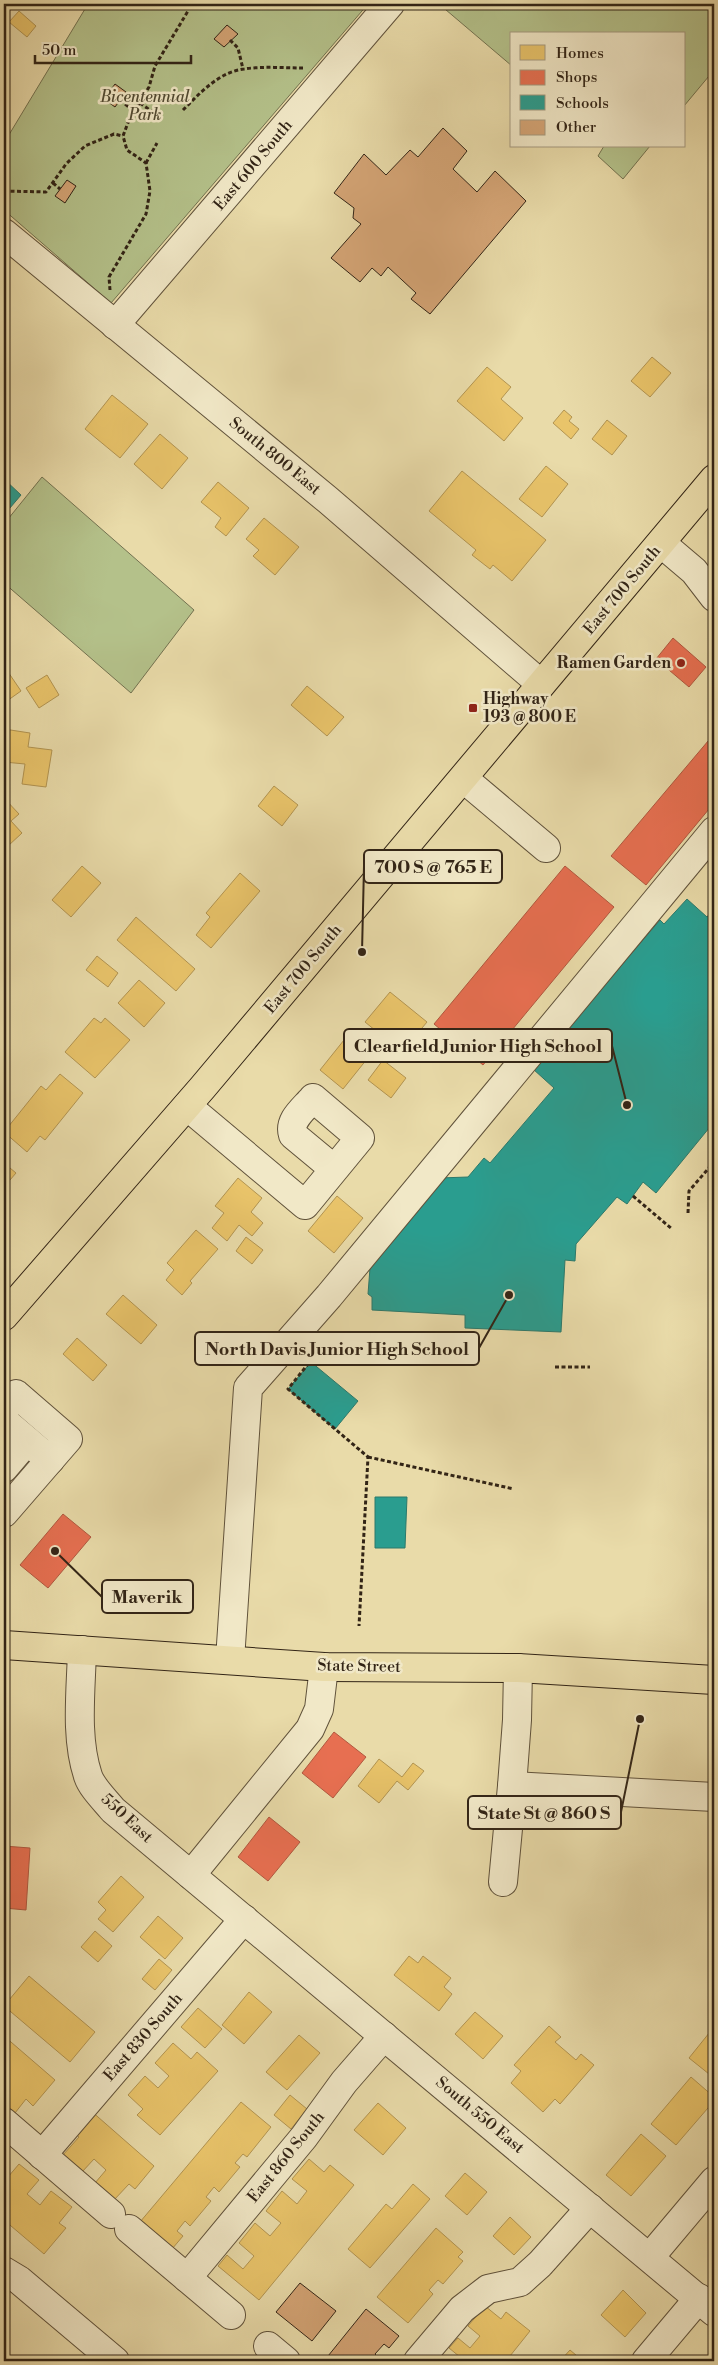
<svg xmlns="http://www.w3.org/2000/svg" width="718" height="2365" viewBox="0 0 718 2365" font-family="'Libre Bodoni',serif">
<rect width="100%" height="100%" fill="#e9dba9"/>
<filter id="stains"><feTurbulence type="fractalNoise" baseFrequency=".004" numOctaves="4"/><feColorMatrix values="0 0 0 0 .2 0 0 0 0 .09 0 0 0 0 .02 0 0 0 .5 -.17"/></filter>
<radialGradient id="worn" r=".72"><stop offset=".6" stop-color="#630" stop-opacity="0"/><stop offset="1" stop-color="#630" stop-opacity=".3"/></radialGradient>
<g fill="#b4c18a" stroke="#737250">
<polygon points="88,4 368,4 111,303 4,210 4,143"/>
<polygon points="439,4 714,4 714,70 684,106 684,34 512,34 512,66"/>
<polygon points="604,146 650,146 623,179 598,156"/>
<polygon points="42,477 194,610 131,693 4,583 4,524"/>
</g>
<g fill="#e9c46a" stroke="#b29451">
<polygon points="19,11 36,26 27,37 9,22"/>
<polygon points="652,357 671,373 650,397 631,381"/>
<polygon points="487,367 511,387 501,399 523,418 504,441 457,401"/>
<polygon points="112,395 148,424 120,458 85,429"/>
<polygon points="564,410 572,417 569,421 579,429 571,439 553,423"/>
<polygon points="607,420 627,436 612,455 592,439"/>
<polygon points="160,434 188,458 162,489 134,464"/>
<polygon points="546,466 568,484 542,517 519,499"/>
<polygon points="462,471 546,540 512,581 493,565 490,569 472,555 476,550 429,511"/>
<polygon points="218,482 249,508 226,536 215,527 221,518 201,502"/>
<polygon points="264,518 299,547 275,575 253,556 259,550 246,539"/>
<polygon points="4,626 8,628 4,638"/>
<polygon points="4,666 21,691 4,703"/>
<polygon points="47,675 59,695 39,708 26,688"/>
<polygon points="307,686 344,717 327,736 291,705"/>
<polygon points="4,729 30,733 28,747 52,750 46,787 22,784 25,764 4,762"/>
<polygon points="274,786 298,805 282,826 258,806"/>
<polygon points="4,798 19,814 11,821 22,833 8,846 4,842"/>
<polygon points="82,866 101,883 71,917 52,900"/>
<polygon points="240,873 260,891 211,948 196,935 210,917 206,913"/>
<polygon points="136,917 195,969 176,991 117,940"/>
<polygon points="97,956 118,973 108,987 86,970"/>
<polygon points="139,980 165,1003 144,1027 118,1003"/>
<polygon points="390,992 427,1022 402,1052 365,1022"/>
<polygon points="94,1018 101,1023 105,1018 130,1040 95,1078 65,1052"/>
<polygon points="344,1040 367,1059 343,1089 320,1070"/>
<polygon points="383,1060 406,1078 391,1098 368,1080"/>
<polygon points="60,1074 83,1093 45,1140 40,1136 27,1152 4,1132 41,1086 46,1090"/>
<polygon points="4,1163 16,1173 4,1187"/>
<polygon points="238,1178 262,1198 251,1212 263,1223 252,1236 239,1225 227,1241 212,1228 224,1213 215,1206"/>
<polygon points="337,1196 363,1218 334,1253 308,1231"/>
<polygon points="196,1230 218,1249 190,1281 192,1283 182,1295 166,1280 174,1270 167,1263"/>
<polygon points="246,1237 263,1250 252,1264 236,1251"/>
<polygon points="123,1295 157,1325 141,1344 106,1314"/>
<polygon points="77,1338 107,1365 93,1381 63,1354"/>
<polygon points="379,1759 402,1777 413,1763 424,1771 408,1790 397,1781 379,1803 358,1786"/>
<polygon points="121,1876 144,1897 113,1932 98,1919 106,1910 98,1902"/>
<polygon points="158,1916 183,1938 165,1959 140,1937"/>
<polygon points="95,1931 112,1946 98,1962 81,1947"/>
<polygon points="409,1956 418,1963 423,1956 451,1978 444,1987 452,1994 439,2011 394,1975"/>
<polygon points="159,1959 172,1970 155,1990 142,1979"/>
<polygon points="29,1976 95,2032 70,2062 4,2006"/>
<polygon points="249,1992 272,2012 244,2044 222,2025"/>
<polygon points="198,2008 222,2029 205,2048 181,2027"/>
<polygon points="475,2012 503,2036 483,2059 455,2034"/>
<polygon points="549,2026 561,2037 555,2042 576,2060 581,2054 594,2065 560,2104 555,2099 543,2112 511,2083 521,2071 514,2065"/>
<polygon points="714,2027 714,2078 689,2058"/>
<polygon points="299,2035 320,2053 287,2090 266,2072"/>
<polygon points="4,2036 55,2080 33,2106 26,2099 15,2113 4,2104 4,2086 7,2082 4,2080"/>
<polygon points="173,2043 191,2059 197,2052 218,2071 160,2135 137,2115 143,2109 128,2095 145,2076 158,2088 169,2076 155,2063"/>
<polygon points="691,2077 714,2097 714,2101 676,2145 651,2124"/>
<polygon points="290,2095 307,2109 291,2129 274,2115"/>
<polygon points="241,2102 271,2127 247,2157 243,2154 235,2163 240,2167 219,2192 214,2187 206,2197 211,2201 190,2226 185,2221 177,2231 183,2236 172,2249 140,2222"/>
<polygon points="378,2103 406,2128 383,2155 354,2130"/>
<polygon points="90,2110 154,2166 135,2189 129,2184 114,2200 95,2183 106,2170 94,2159 82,2172 63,2155 79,2137 72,2131"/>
<polygon points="641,2134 666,2156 631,2196 606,2175"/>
<polygon points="309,2159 324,2172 330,2165 354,2185 259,2300 218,2266 227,2255 243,2269 254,2256 239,2243 255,2223 270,2236 281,2223 266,2211 282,2191 297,2204 307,2191 292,2179"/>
<polygon points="19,2164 39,2180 27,2194 40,2205 51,2191 72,2207 59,2223 66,2228 44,2254 4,2220 4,2174 8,2177"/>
<polygon points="465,2173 487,2192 467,2215 445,2196"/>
<polygon points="413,2184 430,2199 370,2268 348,2249 386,2204 392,2209"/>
<polygon points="510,2217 531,2237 514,2255 493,2236"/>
<polygon points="436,2228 463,2252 458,2257 463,2261 443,2284 438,2280 429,2290 433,2294 408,2323 377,2297"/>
<polygon points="714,2255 714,2265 709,2261"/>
<polygon points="623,2290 646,2313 625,2337 601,2315"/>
<polygon points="485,2306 501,2319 506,2312 530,2331 506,2361 465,2361 449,2348 458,2338 470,2348 480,2336 468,2326"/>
<polygon points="570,2350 583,2361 560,2361"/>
</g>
<g fill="#e76f51" stroke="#b1583f">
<polygon points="673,638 706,667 689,687 656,659"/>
<polygon points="714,734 714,803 646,885 611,856"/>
<polygon points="565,866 614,907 483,1065 434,1024"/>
<polygon points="63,1514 91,1537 48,1588 20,1565"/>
<polygon points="334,1732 366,1757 333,1798 302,1773"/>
<polygon points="269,1817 300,1842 268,1881 238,1857"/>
<polygon points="4,1846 30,1848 26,1910 4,1908"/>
</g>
<g fill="#2a9d8f" stroke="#2c796b">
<polygon points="4,479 21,495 4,515"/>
<polygon points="687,899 707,917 714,908 714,1122 656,1193 643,1182 627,1204 617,1197 576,1244 575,1261 565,1260 561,1332 465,1328 465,1315 372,1310 372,1297 368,1294 371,1255 439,1178 468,1177 484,1158 490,1163 554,1088 533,1069 660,920 664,924"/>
<polygon points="311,1362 358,1401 335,1429 288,1389"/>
<polygon points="375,1497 407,1497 405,1548 375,1548"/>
</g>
<g fill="#d4a475" stroke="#322416">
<polygon points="227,25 238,34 224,47 214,39"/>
<polygon points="115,84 126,92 115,107 104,99"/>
<polygon points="443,128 467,151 453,169 477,192 495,171 526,201 430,314 411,299 416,293 388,267 381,276 372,268 360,282 331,258 361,224 353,218 354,208 334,193 364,154 386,175 410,150 418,157"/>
<polygon points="67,180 76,186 65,203 55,196"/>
<polygon points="300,2283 336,2311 312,2341 276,2312"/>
<polygon points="366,2309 399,2336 389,2348 384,2344 375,2354 379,2358 376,2361 324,2361"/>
</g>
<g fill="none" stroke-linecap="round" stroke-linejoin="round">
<g stroke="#60523b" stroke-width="30">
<g id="minor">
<polyline points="4,233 328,500 541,684"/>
<polyline points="115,325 390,4"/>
<polyline points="661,543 694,571 714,597"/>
<polyline points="464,779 546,848"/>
<path d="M187,1106l118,99 55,-67 -47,-40c-9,11 -25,22 -20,37l41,34"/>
<polyline points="4,1410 16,1394 68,1439 4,1513"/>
<polyline points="4,1421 50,1460"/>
<polyline points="4,1468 27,1441"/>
<path d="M82,1650c-1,41 -7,87 6,126 4,12 17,24 25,34l601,502"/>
<polyline points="230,1660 248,1388 329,1296 714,831"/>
<polyline points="512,1786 517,1720 518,1668"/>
<polyline points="191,1875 310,1729 319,1709 324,1667"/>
<polyline points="503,1882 512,1786 714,1797"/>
<polyline points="4,2122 111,2214"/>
<polyline points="42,2155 244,1919"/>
<polyline points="129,2229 231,2315"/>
<polyline points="650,2257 714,2181"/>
<polyline points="4,2271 19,2280 115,2361"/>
<polyline points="187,2278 304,2137 344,2082 384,2036"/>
<polyline points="268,2346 286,2361"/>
<polyline points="418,2361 462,2309 488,2289 520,2282 540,2264 590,2208"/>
<polyline points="646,2361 699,2298"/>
</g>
</g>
<g stroke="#322416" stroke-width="30">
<g id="major">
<polyline points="4,1316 203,1087 714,479"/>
<polyline points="4,1645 324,1667 518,1668 714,1680"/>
</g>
</g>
<g stroke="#322416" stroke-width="3" stroke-dasharray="4 2.5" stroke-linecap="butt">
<polyline points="230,40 238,48 243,69"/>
<polyline points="120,100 135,112"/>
<polyline points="140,103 154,113"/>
<path d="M183,110c17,-17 36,-38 61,-41 19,-3 40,-1 59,-1"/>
<polyline points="146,163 157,143"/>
<polyline points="53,183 60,189"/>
<polyline points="4,191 46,192 66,164 85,146 114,134 123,136"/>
<polyline points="110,290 109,277 146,214 150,191 146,163 127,150 123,136 129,120 149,87 155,66 188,11 188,4"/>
<polyline points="633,1196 672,1229"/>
<polyline points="688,1213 689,1191 714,1162"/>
<polyline points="322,1341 320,1349 288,1389 368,1457 359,1626"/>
<polyline points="555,1367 590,1367"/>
<polyline points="368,1457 514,1489"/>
</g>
<use href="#minor" stroke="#f1e8c7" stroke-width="28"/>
<use href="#major" stroke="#e9dba9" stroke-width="28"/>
</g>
<g fill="#8f2418" stroke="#f1e8c7" stroke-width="2">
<circle cx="681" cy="663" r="5"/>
<rect x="468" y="703" width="10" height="10" rx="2.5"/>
</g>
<g text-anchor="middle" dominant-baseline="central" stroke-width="5" stroke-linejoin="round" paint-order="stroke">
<g font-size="16" font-style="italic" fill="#524b33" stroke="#f1e8c7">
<text x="145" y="97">Bicentennial<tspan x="145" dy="18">Park</tspan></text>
</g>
<g font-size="16" fill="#322416" stroke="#f1e8c7">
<text transform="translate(253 165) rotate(-50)">East 600 South</text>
<text transform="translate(275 456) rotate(39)">South 800 East</text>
<text transform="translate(622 590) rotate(-50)">East 700 South</text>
<text transform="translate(303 969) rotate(-50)">East 700 South</text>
<text transform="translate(359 1666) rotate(1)">State Street</text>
<text transform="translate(127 1818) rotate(43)">550 East</text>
<text transform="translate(143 2037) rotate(-49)">East 830 South</text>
<text transform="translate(480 2115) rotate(40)">South 550 East</text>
<text transform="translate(286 2157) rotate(-51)">East 860 South</text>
</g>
<g font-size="16" font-weight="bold" fill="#322416" stroke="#f1e8c7" text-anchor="end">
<text x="671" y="663">Ramen Garden</text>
<text x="483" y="699" text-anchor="start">Highway<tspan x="483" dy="18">193 @ 800 E</tspan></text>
</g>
</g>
<path fill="none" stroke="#322416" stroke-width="2" d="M362 952L364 866M627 1105L612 1046M509 1295L479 1348M55 1551L102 1597M640 1719L621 1812"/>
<g fill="#322416" stroke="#f1e8c7" stroke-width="2">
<circle cx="362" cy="952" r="5"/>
<circle cx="627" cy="1105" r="5"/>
<circle cx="509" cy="1295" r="5"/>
<circle cx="55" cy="1551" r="5"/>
<circle cx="640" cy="1719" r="5"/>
</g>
<g fill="#f1e8c7" stroke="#322416" stroke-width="2">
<rect x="364" y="850" width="138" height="33" rx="5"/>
<rect x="344" y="1029" width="268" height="33" rx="5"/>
<rect x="195" y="1332" width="284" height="33" rx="5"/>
<rect x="102" y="1580" width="91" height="33" rx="5"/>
<rect x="468" y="1796" width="153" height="33" rx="5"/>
</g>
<g font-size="18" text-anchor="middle" font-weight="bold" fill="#322416">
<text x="433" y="873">700 S @ 765 E</text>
<text x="478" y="1052">Clearfield Junior High School</text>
<text x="337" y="1355">North Davis Junior High School</text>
<text x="147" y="1603">Maverik</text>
<text x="544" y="1819">State St @ 860 S</text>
</g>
<rect width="718" height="2365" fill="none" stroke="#e9dba9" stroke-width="20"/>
<rect x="5" y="5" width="708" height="2355" fill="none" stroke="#322416" stroke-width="2.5"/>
<rect x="10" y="10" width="698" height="2345" fill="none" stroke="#322416"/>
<rect x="510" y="32" width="175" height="115" fill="#f1e8c7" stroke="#a59a80"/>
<rect x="520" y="45" width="25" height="15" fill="#e9c46a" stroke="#a59a80"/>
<text x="556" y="58" font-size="15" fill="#322416">Homes</text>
<rect x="520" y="70" width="25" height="15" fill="#e76f51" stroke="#a59a80"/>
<text x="556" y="82" font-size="15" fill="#322416">Shops</text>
<rect x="520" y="95" width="25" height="15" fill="#2a9d8f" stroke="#a59a80"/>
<text x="556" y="108" font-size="15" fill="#322416">Schools</text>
<rect x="520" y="120" width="25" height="15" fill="#d4a475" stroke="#a59a80"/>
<text x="556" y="132" font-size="15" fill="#322416">Other</text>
<path d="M35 55v8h156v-8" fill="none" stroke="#322416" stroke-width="2.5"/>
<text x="42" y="55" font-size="15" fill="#322416" stroke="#f1e8c7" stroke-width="4" paint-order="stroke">50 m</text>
<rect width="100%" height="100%" filter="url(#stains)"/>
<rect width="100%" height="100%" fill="url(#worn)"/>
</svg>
